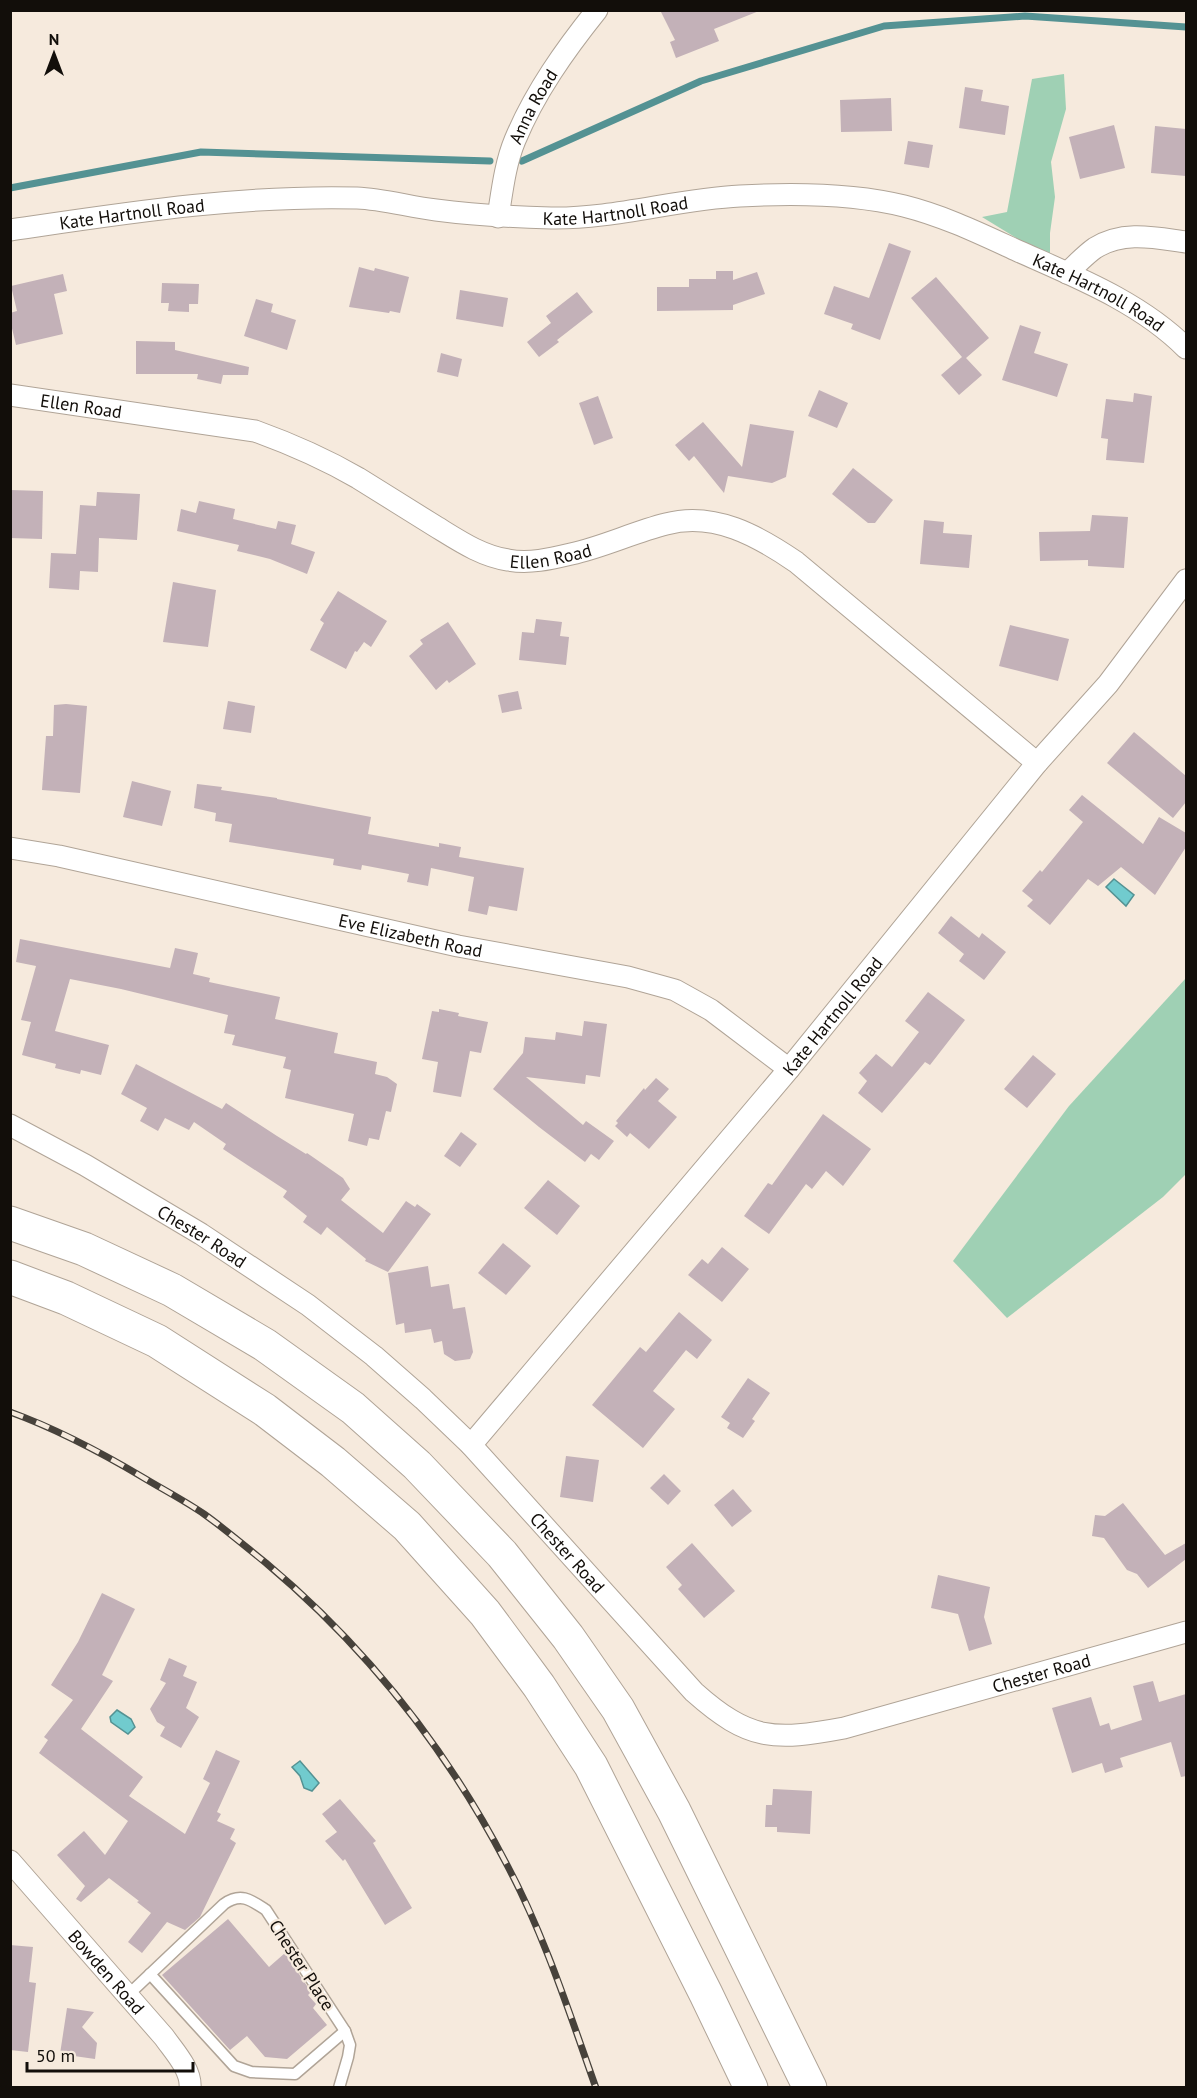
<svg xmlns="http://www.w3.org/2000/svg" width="1197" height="2098" viewBox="0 0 1197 2098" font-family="'PT Sans',sans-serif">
<rect width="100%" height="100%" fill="#f6eadd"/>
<g fill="#9fd0b4">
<polygon points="1064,74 1066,109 1051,162 1055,197 1050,233 1050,255 1026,244 982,217 1007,212 1032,79"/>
<polygon points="1186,978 1186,1174 1163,1197 1007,1318 953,1261 1069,1106"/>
</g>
<g fill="#71cbce" stroke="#549293" stroke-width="1.5">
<polygon points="1114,879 1134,895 1126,906 1106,887"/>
<polygon points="117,1710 131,1719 135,1727 128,1734 111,1722 110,1717"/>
<polygon points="300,1761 319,1783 312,1791 304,1788 300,1776 292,1767"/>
</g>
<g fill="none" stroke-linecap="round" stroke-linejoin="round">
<g stroke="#549293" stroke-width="7">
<polyline points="522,161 701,81 884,26 1025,16 1186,27"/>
<polyline points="10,188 201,152 490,161"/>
</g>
</g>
<g fill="#c3b1b8">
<polygon points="660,10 759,10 759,11 714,29 719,41 676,58 670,42 675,40"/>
<polygon points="965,87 983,90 981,101 1009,106 1005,135 959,128"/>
<polygon points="891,98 892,131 841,132 840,100"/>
<polygon points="1114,125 1125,168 1080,179 1069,137"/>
<polygon points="1155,126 1186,129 1186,176 1151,173"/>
<polygon points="908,141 933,145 929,168 904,164"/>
<polygon points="889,243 911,251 880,340 851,329 853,324 824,314 834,286 869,298"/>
<polygon points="359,267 374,271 375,268 409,277 400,313 390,311 389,313 349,307"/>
<polygon points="716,271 733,271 733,280 757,272 765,294 733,305 733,310 657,311 657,287 689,287 689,279 716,279"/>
<polygon points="63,274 67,291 54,294 63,334 16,345 10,320 10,313 17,311 11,286"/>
<polygon points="936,277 989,338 966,358 982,375 959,395 941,375 962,357 911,298"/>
<polygon points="162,283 199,284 198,304 189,304 189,312 168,311 169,303 161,303"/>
<polygon points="460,290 508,298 503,327 456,319"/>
<polygon points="577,292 593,312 557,340 559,342 539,357 527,342 551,323 546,316"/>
<polygon points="256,299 273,304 271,312 296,320 287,350 244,336"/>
<polygon points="1020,325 1041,332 1034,353 1068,364 1057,397 1002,380"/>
<polygon points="136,341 175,342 175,350 249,367 248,375 223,375 221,384 197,379 198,374 136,374"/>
<polygon points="441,353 462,359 458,377 437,372"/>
<polygon points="819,390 848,403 837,428 808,416"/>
<polygon points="1134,393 1152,396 1144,463 1106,460 1108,439 1101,438 1106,399 1133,402"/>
<polygon points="598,396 613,438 594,445 579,403"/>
<polygon points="703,422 742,467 750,424 794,431 786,477 772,483 728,476 724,493 694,456 689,461 675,445"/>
<polygon points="853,468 893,500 875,523 868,523 832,494"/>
<polygon points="10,490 43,491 42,539 10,538"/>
<polygon points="97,492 140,494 137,540 99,538 98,572 80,571 79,590 49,588 51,553 76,554 80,505 96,506"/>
<polygon points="199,501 235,509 233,519 276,529 278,521 296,525 291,544 315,552 307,574 270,559 237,551 239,545 177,531 181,509 196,513"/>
<polygon points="1092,515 1128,517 1124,568 1088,566 1088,560 1040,561 1039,532 1090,531"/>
<polygon points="924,520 944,522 943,533 972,535 969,568 920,564"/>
<polygon points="173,582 216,590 208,647 163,642"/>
<polygon points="338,591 387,621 371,647 364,642 357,652 355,651 346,669 310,650 324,623 320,620"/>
<polygon points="536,619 562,622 560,636 569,637 566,665 519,660 522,632 534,633"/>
<polygon points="448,622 476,664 449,683 447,680 436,690 409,656 423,644 420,640"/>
<polygon points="1010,625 1069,639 1058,681 999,666"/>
<polygon points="518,691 522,709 502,713 498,695"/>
<polygon points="228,701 255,706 251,733 223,729"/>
<polygon points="66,704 87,706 80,793 42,790 46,736 53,736 54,705"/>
<polygon points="1134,732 1186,776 1186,802 1173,818 1107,763"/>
<polygon points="132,781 171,791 162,826 123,817"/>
<polygon points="197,784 222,787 221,790 277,798 277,799 371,817 368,834 439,847 439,843 461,847 459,857 524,868 517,911 489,906 487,915 468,911 474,877 431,868 428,886 407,882 409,874 362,865 361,870 333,865 334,859 229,842 232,824 215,821 216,813 194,808"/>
<polygon points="1082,795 1143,844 1159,817 1186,833 1186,847 1155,895 1121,867 1098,886 1088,879 1050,925 1027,906 1033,900 1022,891 1040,870 1042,872 1083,822 1069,810"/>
<polygon points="951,916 979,938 982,933 1006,952 984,980 959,961 964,954 938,933"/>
<polygon points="20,939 170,968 175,948 198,953 193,974 210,978 209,982 280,997 275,1019 338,1033 334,1053 377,1062 375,1074 387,1077 397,1084 391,1112 386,1111 379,1140 369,1138 367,1146 348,1141 354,1114 285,1098 291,1070 283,1068 286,1057 232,1045 235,1035 224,1033 228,1015 121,989 70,979 55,1031 109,1045 101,1075 81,1070 80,1074 55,1068 56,1064 22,1055 31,1022 21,1020 36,966 16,962"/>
<polygon points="928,992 965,1020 930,1065 925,1062 882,1113 858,1093 867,1081 859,1073 876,1054 892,1067 919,1032 905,1021"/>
<polygon points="439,1009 459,1013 458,1016 488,1022 481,1053 470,1051 461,1097 433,1092 438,1062 422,1059 432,1011 439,1012"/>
<polygon points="584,1021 607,1024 600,1077 586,1075 585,1084 526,1077 583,1125 586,1121 614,1141 599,1160 591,1154 585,1162 539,1127 493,1089 523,1053 525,1037 555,1040 556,1032 582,1036"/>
<polygon points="1033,1055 1056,1074 1027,1108 1004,1089"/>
<polygon points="136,1064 222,1109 226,1103 277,1136 306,1154 307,1153 343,1178 350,1189 341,1200 383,1233 406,1201 415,1207 417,1204 431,1214 388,1272 365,1261 366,1259 327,1227 321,1235 303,1222 307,1216 283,1197 287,1191 223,1149 226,1144 194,1122 189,1130 165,1118 158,1131 140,1121 147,1108 121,1094"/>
<polygon points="656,1078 669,1089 658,1101 677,1117 649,1149 630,1133 627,1137 615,1126 618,1123 616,1121 644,1088 645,1090"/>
<polygon points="823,1114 871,1149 843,1186 826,1171 812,1189 806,1184 769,1234 744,1216 768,1183 772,1185"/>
<polygon points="461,1132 477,1144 460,1167 444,1156"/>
<polygon points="548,1180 580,1206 557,1235 524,1208"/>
<polygon points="503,1243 531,1266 506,1295 478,1273"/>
<polygon points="722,1247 749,1269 722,1302 688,1275 702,1259 708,1264"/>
<polygon points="428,1266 431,1287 449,1284 453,1309 465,1307 473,1352 470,1359 455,1361 444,1354 442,1341 434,1343 431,1329 405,1333 404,1323 396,1325 388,1273"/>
<polygon points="679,1312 712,1340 697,1359 686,1350 653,1391 675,1409 643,1448 592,1405 640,1347 646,1352"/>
<polygon points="748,1378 770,1393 752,1419 755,1421 743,1438 727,1428 730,1423 721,1417"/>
<polygon points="566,1456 599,1460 593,1502 560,1497"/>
<polygon points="664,1474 681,1491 668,1505 650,1488"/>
<polygon points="733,1489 752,1511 732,1527 714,1505"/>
<polygon points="1123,1503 1165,1555 1186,1543 1186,1559 1148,1588 1137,1574 1127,1570 1104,1538 1092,1536 1095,1515 1105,1516"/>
<polygon points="692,1543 735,1591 704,1618 678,1589 682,1585 666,1567"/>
<polygon points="938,1575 990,1587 984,1617 992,1644 969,1651 958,1614 931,1608"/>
<polygon points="102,1593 135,1609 102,1675 113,1681 81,1729 143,1777 129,1796 185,1834 210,1783 203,1779 216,1750 240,1761 217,1812 221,1814 217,1821 235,1829 230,1839 236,1843 200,1917 185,1930 167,1922 142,1953 128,1942 151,1913 137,1902 139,1901 109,1878 81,1902 76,1899 85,1886 57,1855 84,1831 105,1855 128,1821 39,1753 48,1740 44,1737 73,1700 51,1685 78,1642"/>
<polygon points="169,1658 187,1666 183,1676 197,1682 186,1708 199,1717 181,1748 160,1736 165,1727 157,1722 150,1709 166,1683 160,1680"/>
<polygon points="1153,1681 1159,1702 1186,1694 1186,1776 1181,1777 1171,1742 1120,1758 1123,1767 1105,1773 1102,1763 1072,1773 1052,1708 1091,1697 1100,1726 1109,1723 1111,1730 1142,1720 1133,1686"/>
<polygon points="773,1789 812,1791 810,1834 777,1832 777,1827 765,1827 766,1805 772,1805"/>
<polygon points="340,1799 376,1841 373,1843 412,1908 385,1925 345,1859 343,1861 325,1841 337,1832 322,1814"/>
<polygon points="228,1919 269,1967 285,1953 311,1992 308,1995 316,2004 313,2008 327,2025 287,2059 265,2057 247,2036 230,2050 162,1975"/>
<polygon points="10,1945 33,1947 29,1982 36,1983 28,2052 10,2050"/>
<polygon points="67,2008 94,2012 82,2027 97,2043 95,2059 60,2054"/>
</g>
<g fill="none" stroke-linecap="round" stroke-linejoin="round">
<g stroke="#b0a497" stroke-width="13">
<g id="service">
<polyline points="150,1974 234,2066 251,2072 295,2074 345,2031"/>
<path d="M127,1996l97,-92c17,-12 27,-4 42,6l79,121 5,14 -2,12 -9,31"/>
</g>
</g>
<g stroke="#b0a497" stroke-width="23">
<g id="minor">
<path id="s1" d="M498,217c4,-25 7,-53 17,-77 20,-48 50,-90 82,-130"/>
<path id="s2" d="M10,230c116,-17 229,-35 347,-32 26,1 53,9 79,12 38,5 76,7 115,8 63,1 126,-19 189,-22 53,-3 111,-3 164,10 40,10 77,28 114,45 58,26 122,51 168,97"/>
<path d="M1067,273c9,-8 18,-18 28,-25 29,-18 61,-10 91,-6"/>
<path id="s3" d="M10,395l245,36c36,13 70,28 103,47 26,16 51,32 77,48 23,14 46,30 73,34 21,4 42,-1 63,-6 32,-7 63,-22 95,-30 48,-13 92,12 130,38l241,201"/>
<path id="s4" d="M10,848l49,8 399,90 170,31 47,13 36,20 78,59"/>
<path id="s5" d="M10,1125l75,40 116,69 107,71 66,51 49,43 48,46 223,247c55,49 80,49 150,36l342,-96"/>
<path id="s6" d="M471,1445l318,-376 248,-306 71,-79 78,-104"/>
<path id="s7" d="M10,1861l154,176c9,13 28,33 26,51"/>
</g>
</g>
<g stroke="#b0a497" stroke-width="35">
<g id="motorway">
<polyline points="10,1223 84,1249 172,1290 265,1345 353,1408 417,1465 502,1554 568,1637 618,1709 674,1811 810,2088"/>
<polyline points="10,1277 66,1298 157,1341 265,1410 333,1462 407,1526 485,1613 539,1686 591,1766 706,1994 751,2088"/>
</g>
</g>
<use href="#service" stroke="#fff" stroke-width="10"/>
<use href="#minor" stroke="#fff" stroke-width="21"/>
<use href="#motorway" stroke="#fff" stroke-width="33"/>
<g stroke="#47423b" stroke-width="7">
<path id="rail" d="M10,1412c47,17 92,41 134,66 20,12 41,23 60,36 21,15 42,33 62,49 100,84 180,185 240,300 38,71 63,149 90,225"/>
</g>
<use href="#rail" stroke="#f6eadd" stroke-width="4.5" stroke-dasharray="14" stroke-linecap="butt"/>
</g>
<g text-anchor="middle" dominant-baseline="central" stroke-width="4.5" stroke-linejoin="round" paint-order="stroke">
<g font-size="18" fill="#120e0a" stroke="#f6eadd">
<text stroke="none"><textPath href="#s1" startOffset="117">Anna Road</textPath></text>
<text stroke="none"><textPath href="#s2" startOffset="609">Kate Hartnoll Road</textPath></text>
<text stroke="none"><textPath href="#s2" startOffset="123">Kate Hartnoll Road</textPath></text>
<text stroke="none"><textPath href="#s2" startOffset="1113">Kate Hartnoll Road</textPath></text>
<text stroke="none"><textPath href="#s3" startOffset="72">Ellen Road</textPath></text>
<text stroke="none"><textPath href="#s3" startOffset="576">Ellen Road</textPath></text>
<text stroke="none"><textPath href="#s4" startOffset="410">Eve Elizabeth Road</textPath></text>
<text stroke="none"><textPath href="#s6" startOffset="561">Kate Hartnoll Road</textPath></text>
<text stroke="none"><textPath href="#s5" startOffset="222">Chester Road</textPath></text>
<text stroke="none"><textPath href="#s5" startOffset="708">Chester Road</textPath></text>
<text stroke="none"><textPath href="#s5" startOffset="1264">Chester Road</textPath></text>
<text transform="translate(302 1965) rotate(57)">Chester Place</text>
<text stroke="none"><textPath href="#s7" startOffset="147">Bowden Road</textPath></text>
</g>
</g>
<rect width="1197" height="2098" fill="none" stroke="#120e0a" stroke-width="24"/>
<g transform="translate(54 54)" stroke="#f6eadd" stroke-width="4.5" paint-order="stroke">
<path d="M0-4.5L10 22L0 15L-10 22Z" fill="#120e0a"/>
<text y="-9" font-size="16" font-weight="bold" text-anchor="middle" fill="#120e0a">N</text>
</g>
<path d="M27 2062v9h166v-9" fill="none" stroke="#120e0a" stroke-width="3"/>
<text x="36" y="2062" font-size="18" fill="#120e0a" stroke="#f6eadd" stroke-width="4.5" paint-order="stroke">50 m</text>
</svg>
